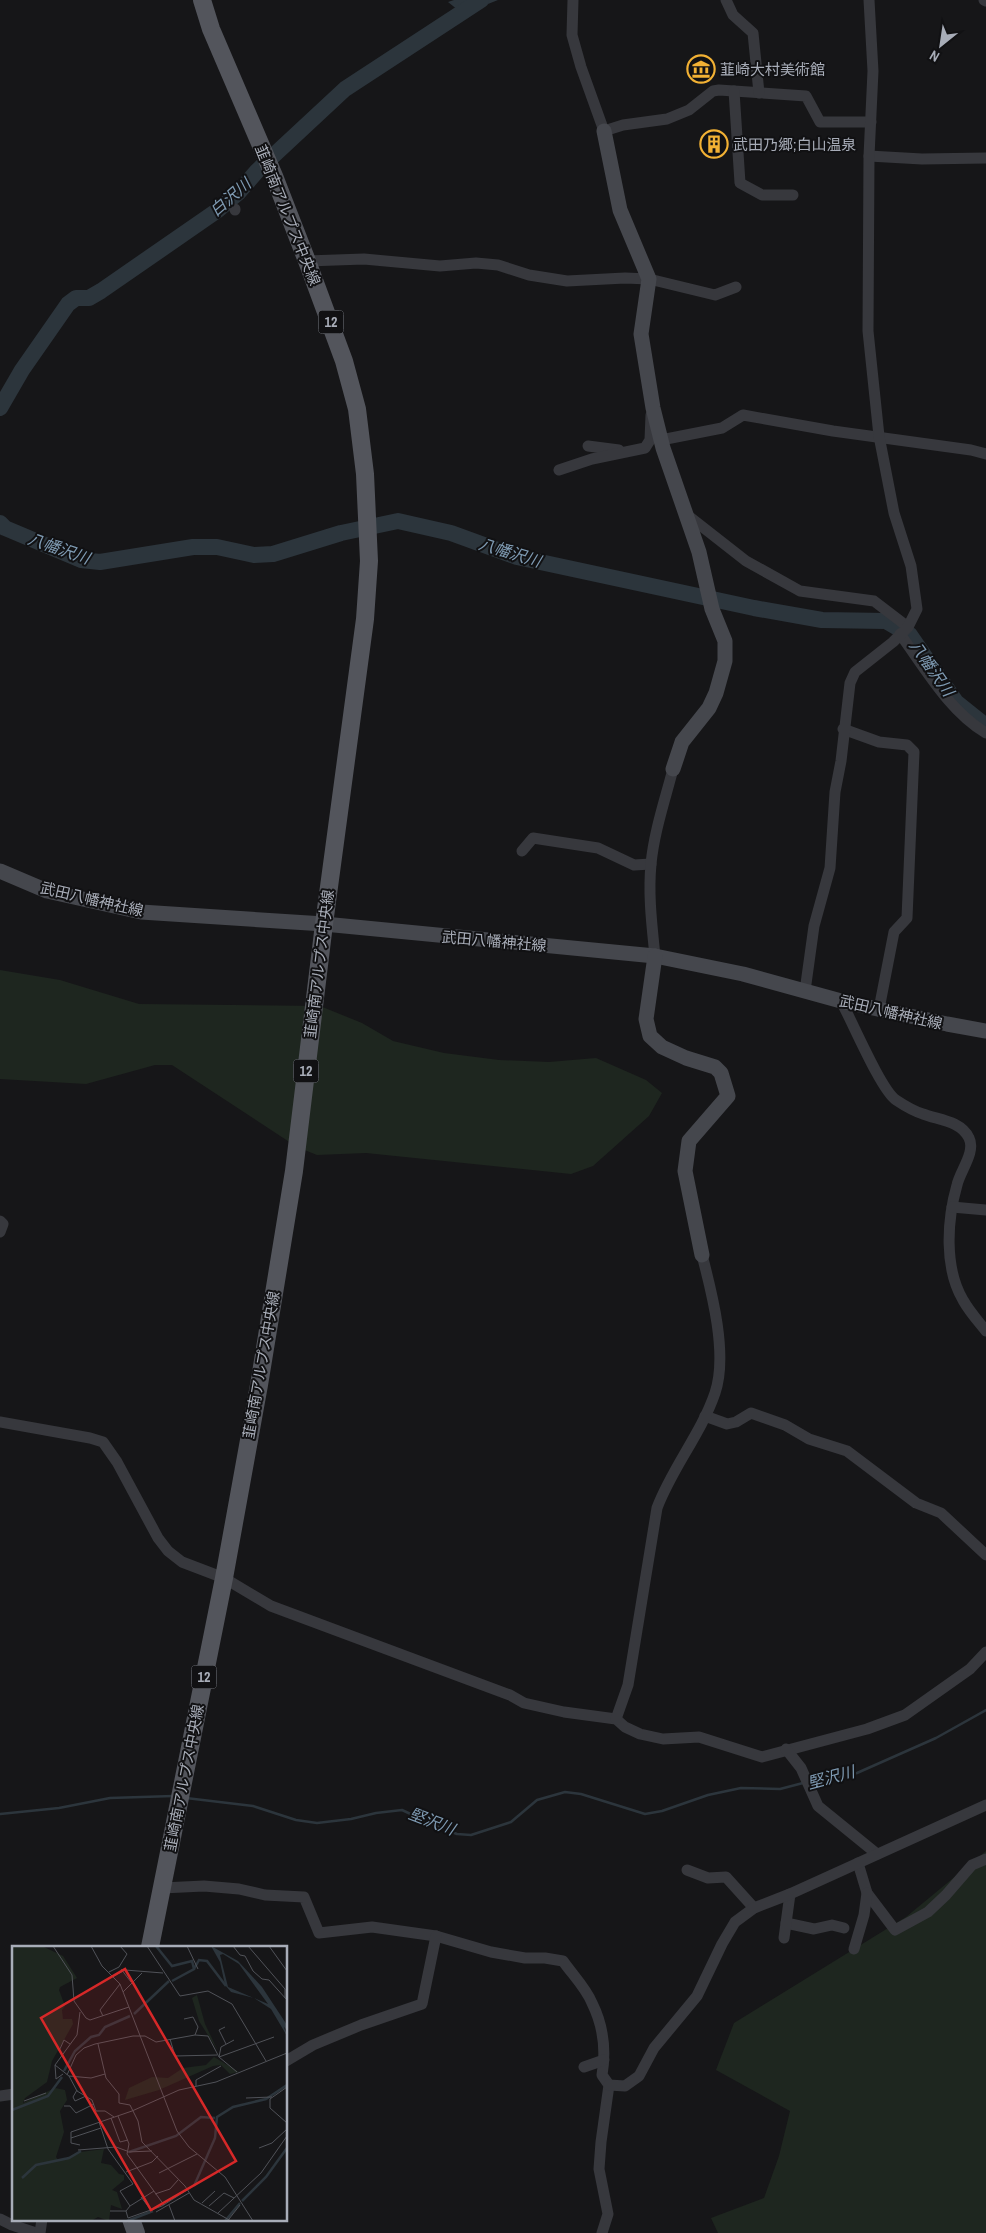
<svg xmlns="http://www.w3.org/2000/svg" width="986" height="2233" viewBox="0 0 986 2233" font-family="'Archivo Narrow','Noto Sans JP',sans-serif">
<rect width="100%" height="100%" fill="#161618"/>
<g fill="#1e261f">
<polygon points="0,970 60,980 139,1004 320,1006 362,1023 393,1041 444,1053 499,1060 549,1062 596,1058 646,1080 662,1093 649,1116 593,1166 571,1174 366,1153 317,1155 297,1147 172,1065 155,1065 86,1084 0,1079"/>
<polygon points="986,1851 986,2233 718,2233 711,2218 764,2198 779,2156 790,2111 716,2070 734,2023 906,1917"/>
</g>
<polygon fill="#2c353c" points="454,0 498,0 463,14 448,2"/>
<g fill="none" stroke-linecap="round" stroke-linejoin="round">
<g stroke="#2c353c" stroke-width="2.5">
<polyline points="811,1782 857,1773 936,1738 986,1710"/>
<polyline points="186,1798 253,1806 296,1820 317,1823 351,1819 376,1813 402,1810 443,1829 457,1834 471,1835 511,1822 537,1800 565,1792 581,1794 645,1814 662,1811 708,1795 741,1788 780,1789 803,1783"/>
<polyline points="0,1814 59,1808 110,1798 173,1796"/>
</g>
<g stroke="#2c353c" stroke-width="16">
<polyline points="0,408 22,370 68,304 76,298 89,298 101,291 218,210 238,193 257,171 345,89 481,0"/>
<polyline points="0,523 5,528 81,560 100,562 193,547 217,547 254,555 273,554 341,533 398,521 451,533 517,557 754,608 822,620 886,621 910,635 956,702 986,726"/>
</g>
<g stroke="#37383d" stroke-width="11">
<polyline points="573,0 572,35 581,67 604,131 623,125 667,119 689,110 713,91 719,90 806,96 820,122 871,122"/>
<polyline points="726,0 733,15 753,33 759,93"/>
<polyline points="984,0 986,1"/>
<polyline points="734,91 740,183 762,195 793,195"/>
<polyline points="869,156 922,159 986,158"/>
<polyline points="235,209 235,210"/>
<polyline points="307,261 364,259 440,266 476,263 498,265 529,275 567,281 625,278 649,279 715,295 736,287"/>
<polyline points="661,440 722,428 743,415 833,431 971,450 986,454"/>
<polyline points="588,446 619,450"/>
<polyline points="559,470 592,459 645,448 650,440 651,415"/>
<polyline points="686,514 746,561 800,591 874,601 908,627"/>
<path d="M900,634c25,34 49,77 86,99"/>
<polyline points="843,729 879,742 907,745 914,752 907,918 894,932 879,1009"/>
<polyline points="522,851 533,838 598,848 634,865 651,864"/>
<path d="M655,956c-3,-30 -7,-61 -4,-92 3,-32 14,-64 22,-95"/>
<polyline points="805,991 814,926 830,868 835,792 841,761 850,683 855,672 893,642 908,627 917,609 911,566 894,513 879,436 868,331 869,156 873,71 869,0"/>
<path d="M841,1001c11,20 40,89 55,99 9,6 17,11 27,14 16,6 38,7 46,24 7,14 -9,33 -12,47 -10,35 -13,83 6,115 6,11 15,21 23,31"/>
<polyline points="952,1207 986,1210"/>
<polyline points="0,1221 3,1224 0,1232"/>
<polyline points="705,1416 727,1424 736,1422 751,1413 785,1425 809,1439 847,1451 916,1503 941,1513 986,1555"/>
<polyline points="0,1422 90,1438 103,1442 117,1462 158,1538 168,1551 182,1562 224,1578 271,1606 510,1695 524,1703 564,1712 616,1719 625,1727 640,1734 663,1739 699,1737 762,1757 867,1729 905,1715 970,1669 986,1652"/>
<path d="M616,1719l12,-34 29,-177c15,-40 44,-74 58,-115 13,-38 -3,-100 -13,-138"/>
<polyline points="786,1749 801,1768 818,1806 877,1854"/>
<polyline points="858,1863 867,1893 895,1930 928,1912 946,1895 972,1865 986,1859"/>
<polyline points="687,1870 708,1878 726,1877 754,1908"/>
<path d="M162,1888l42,-2 35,3 26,6 39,2 15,36 53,-6 64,9 55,16 34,6h20l18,3c9,13 23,27 29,42 11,22 14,48 10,72l7,10 -8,57 -2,27 9,45 -6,19"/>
<polyline points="786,1923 814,1929 832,1925 844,1928"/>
<polyline points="784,1938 790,1894"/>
<polyline points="854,1949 864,1915 867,1893"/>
<polyline points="286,2061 313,2045 361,2025 422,2004 436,1936"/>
<polyline points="584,2067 604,2060"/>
<polyline points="609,2085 625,2086 639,2076 654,2048 697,1996 722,1944 735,1922 754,1908 790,1894 986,1805"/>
<polyline points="0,2096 14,2094"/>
<polyline points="0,2219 12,2225 36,2233"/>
<polyline points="40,2233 42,2219"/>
</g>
<g stroke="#45474d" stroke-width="15">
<polyline points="604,131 620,210 649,279 641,334 653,408 663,448 699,552 712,609 725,641 725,661 716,693 709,708 682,742 673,769"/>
<polyline points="0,871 47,891 141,912 324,924 655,956 743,974 841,1001 947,1024 986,1031"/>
<polyline points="655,956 646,1019 650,1036 662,1047 686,1058 715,1067 721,1073 728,1096 689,1141 685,1171 702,1255"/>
</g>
<g stroke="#53555c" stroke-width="18">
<polyline points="150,1947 224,1578 259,1385 294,1171 324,924 365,619 369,561 365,474 357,409 344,361 307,261 274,176 211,29 202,0"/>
<polyline points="131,2219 136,2233"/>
</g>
</g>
<defs>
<g id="museum-ring" transform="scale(1.4375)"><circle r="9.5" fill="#111113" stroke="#f2b134" stroke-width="1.5"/><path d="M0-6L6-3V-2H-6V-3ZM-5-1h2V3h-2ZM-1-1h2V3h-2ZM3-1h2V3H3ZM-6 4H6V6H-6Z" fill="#f2b134"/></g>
<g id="building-ring" transform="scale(1.4375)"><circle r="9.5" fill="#111113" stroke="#f2b134" stroke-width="1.5"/><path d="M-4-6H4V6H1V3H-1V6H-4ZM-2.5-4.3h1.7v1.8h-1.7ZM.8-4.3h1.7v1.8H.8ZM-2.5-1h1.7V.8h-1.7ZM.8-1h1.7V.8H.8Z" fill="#f2b134"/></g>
</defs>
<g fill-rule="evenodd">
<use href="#museum-ring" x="701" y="69"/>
<use href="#building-ring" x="714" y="144"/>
</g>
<g text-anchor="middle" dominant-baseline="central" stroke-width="4" stroke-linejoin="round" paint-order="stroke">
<g fill="#111113" stroke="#7b7e86" stroke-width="1">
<rect x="318.5" y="310.5" width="25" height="23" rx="4"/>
<rect x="293.5" y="1059.5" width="25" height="23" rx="4"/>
<rect x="191.5" y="1665.5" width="25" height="23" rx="4"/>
</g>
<g font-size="14" font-weight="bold" fill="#a8adb8">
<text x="331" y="322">12</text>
<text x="306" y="1071">12</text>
<text x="204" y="1677">12</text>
</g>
<g font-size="15" fill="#a8adb8" stroke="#111113" text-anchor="start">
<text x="720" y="69">韮崎大村美術館</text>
<text x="733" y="144">武田乃郷;白山温泉</text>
</g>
<g font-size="15" fill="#a8adb8" stroke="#111113">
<text transform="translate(288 215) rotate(68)">韮崎南アルプス中央線</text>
<text transform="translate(92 899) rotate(13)">武田八幡神社線</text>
<text transform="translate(494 941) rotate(5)">武田八幡神社線</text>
<text transform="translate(319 964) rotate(-83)">韮崎南アルプス中央線</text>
<text transform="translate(891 1012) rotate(13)">武田八幡神社線</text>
<text transform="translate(261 1365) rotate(-80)">韮崎南アルプス中央線</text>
<text transform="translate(184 1778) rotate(-79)">韮崎南アルプス中央線</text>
</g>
<g font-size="16" font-style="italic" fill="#7f9bb3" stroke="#111113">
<text transform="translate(230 197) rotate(-41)">白沢川</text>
<text transform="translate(59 548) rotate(19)">八幡沢川</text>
<text transform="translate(510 552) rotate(17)">八幡沢川</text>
<text transform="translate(932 668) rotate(55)">八幡沢川</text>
<text transform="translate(831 1777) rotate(-15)">堅沢川</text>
<text transform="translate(432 1821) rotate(21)">堅沢川</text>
</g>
</g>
<g transform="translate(12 1946)">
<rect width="275" height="275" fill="#161618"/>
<path d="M0,0h30l21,10 14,22 -17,9 -1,3 6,16 -3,4 1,9h9l1,5 -21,37 -5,21 -22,16 -2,5 32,-15 10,2 2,10 -7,11 4,21 -8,25 2,3 12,-2 10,-6 24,-3 -3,14 10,2 8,9 5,1v5l-12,10 5,2 5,17 -11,-4 -2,16 -11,-4 -7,4h-79zM185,49l8,29 13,27 -19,-30 -7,-23zM202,111l25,15 -9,2 -9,-9 -8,1 -54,24 -34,10 4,-12 23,-11 16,1 15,-10 23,-3z" fill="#1e261f"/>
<path d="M199,0l27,15 24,26 25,38v5l-3,-3 3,9 -16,-27 -17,-11 -23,-6 -6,-7 -5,-23zM211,8l16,10 29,40 -40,-17 -8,-32z" fill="#2c353c" fill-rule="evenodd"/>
<path fill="none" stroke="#2c353c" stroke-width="2.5" d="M144,0l16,20 20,-5 2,8 -22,12M182,23l5,-9 8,1 19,25M122,68l35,-33M52,125l11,-20 16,-14 8,-2 6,-8 25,-11M0,164l36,-14 14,-19M117,206l47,-16 25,-19 14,1M10,232l14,-13 33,-7 12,-7M182,240l21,-48 2,-21 16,-10 33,-8 21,-14M230,255l24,-24 21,-29M115,275l26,-10M213,275l15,-18"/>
<path fill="none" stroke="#505258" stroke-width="1" d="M41,0l19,29 2,26 12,17 4,2 39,-13M79,0l11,20 18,18 57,147 12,16 36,30 28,44M135,0l33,50 28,-5 24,13 34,57M175,0l11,23M221,0l7,9 5,1 8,15 9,8 7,1 18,20M236,0l37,43v9M257,0l18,25M109,23l10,13M97,26l10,-5 8,-13 -7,-8M102,30l11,-6 38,3M111,46l19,-19M68,66l-3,23 -22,30 14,11 22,2 14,-4M91,70l-3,-6 20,-26M172,73l9,-2 5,10 -3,8M213,81l-6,3 7,14M158,93l5,17 42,-1M86,98l8,34 13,16v9l11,2 8,16 4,21 43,44 9,14 37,21M47,105l5,-11 6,4M207,111l55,-20M207,111l2,-10 13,-7M43,119l1,14 7,-5M55,129l9,-20 8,-7 11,-4 38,-8h12l11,6 39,-7 13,1 11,21 18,15M57,130l8,15 15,9 4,11h9l9,6M184,140v-6l25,-14M275,141l-17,12v9l17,15M65,144l-4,7 2,4 11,-5M234,152l26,-1M12,155l22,-8M52,160h6l6,7 18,-9M106,170l11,28 -2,10 37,51M99,172l9,24 8,-2M87,176l9,27 25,35 -13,7 10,15M59,186v11l9,2M59,186l61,-21 47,-21 37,-8 71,-29M59,192l30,-10M247,202l13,-5 15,-14M66,204l38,-3 11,4M115,206l25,-1M114,226l26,-10 6,-6M147,227l38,-19M142,245l-24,15 -4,5 2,7 34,-12 25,-16M143,248l15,-5 8,-9M129,251l10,13M190,257l13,-12M157,259l6,16M197,260l15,-13 10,5M98,265h16M144,266l33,-19M206,267l43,-40 26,-37M217,273l11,-14"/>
<path fill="#d62828" fill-opacity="0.15" stroke="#d62828" stroke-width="2.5" d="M113,23l111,192 -85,49 -110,-192z"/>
<rect width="275" height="275" fill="none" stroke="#a8adb8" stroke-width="2.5"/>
</g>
<g transform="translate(941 45) rotate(210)" stroke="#111113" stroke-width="4" paint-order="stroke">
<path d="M0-4L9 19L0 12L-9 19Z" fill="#a8adb8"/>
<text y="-8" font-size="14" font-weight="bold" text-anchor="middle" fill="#a8adb8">N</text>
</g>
</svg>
